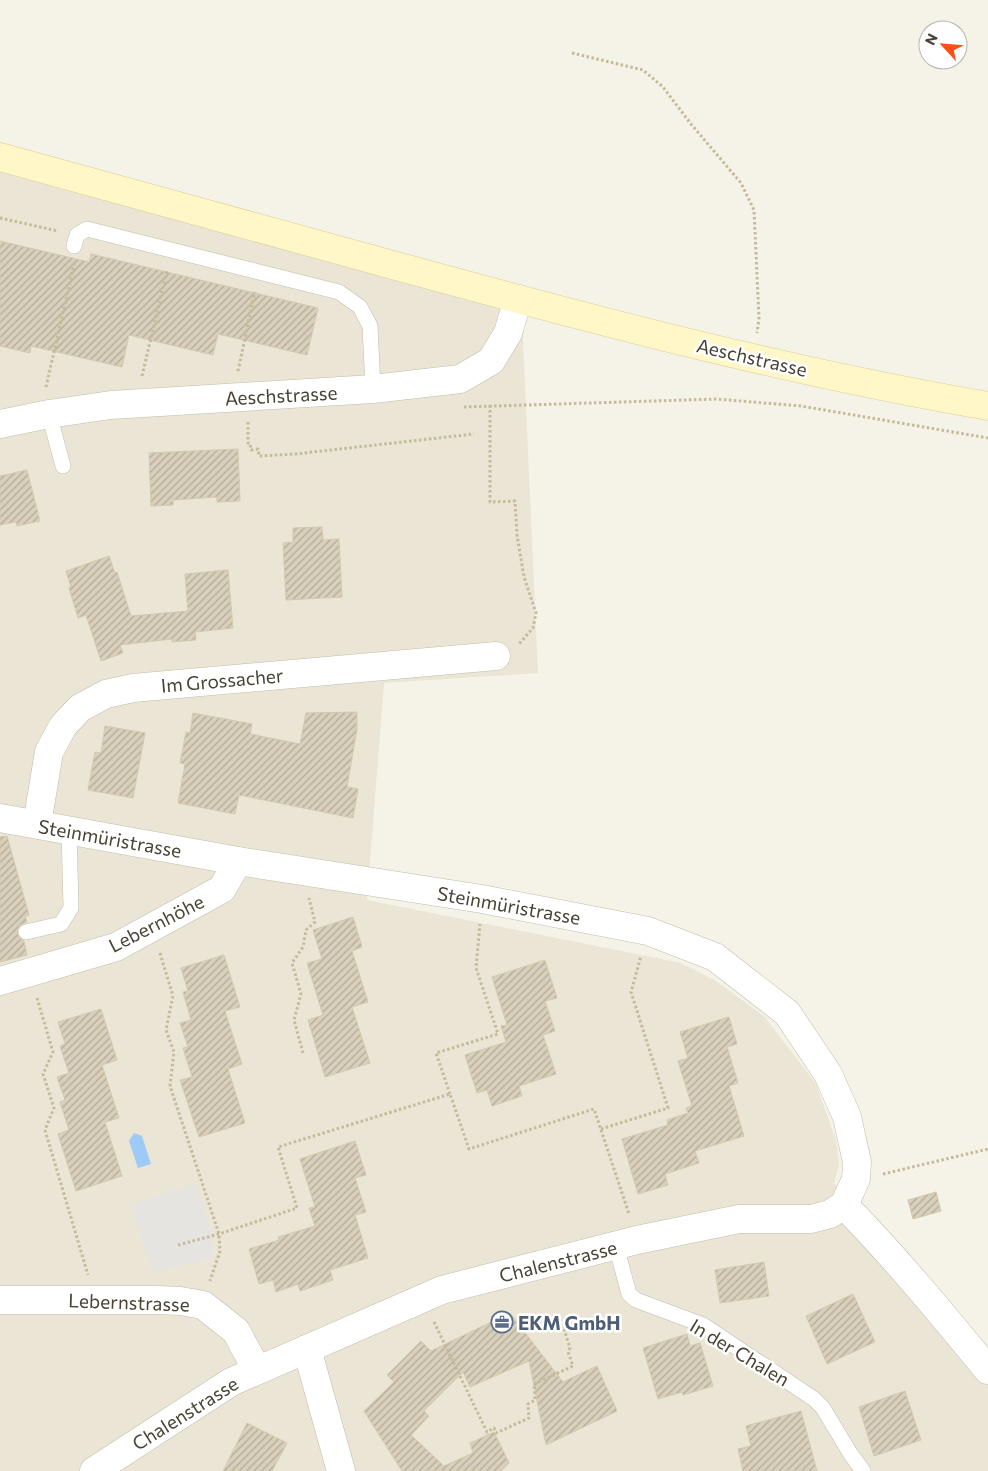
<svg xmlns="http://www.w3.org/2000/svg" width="988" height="1471" viewBox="0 0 988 1471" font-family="Commissioner,sans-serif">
<defs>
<pattern id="building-hatch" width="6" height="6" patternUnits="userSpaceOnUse" patternTransform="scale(1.25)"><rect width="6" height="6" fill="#d8d0bb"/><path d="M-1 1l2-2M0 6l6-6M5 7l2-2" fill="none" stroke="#b1aa99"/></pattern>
</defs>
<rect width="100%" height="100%" fill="#f5f2e7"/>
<polygon fill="#eae5d5" points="0,156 521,296 538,673 384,683 367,900 681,963 716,981 764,1016 816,1084 836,1140 839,1164 834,1183 988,1362 988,1471 0,1471"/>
<polygon fill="#e6e4e0" points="196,1184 213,1238 211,1258 153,1272 131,1204"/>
<polygon fill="#9ecaf7" points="134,1133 142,1136 151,1164 138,1168 129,1141"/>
<g fill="url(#building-hatch)" stroke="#d4c9ae">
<polygon points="0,241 89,262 91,254 318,308 307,355 218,334 213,355 129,335 122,367 31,346 30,353 0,346"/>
<polygon points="238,449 240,501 217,502 217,497 173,500 173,505 151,506 149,453"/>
<polygon points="27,470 40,521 17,526 16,522 0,525 0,476"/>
<polygon points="322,527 323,540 339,539 342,597 286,600 283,543 293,542 293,528"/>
<polygon points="109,556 115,573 117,572 131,616 188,611 185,574 228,570 233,628 195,632 196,640 172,642 172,639 120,645 123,653 101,661 86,615 78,618 69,588 71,587 66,571"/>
<polygon points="357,712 357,729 347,787 358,789 353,818 239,795 235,814 178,803 185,764 180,763 186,732 190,733 193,713 252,724 250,734 300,744 306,713"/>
<polygon points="105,726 145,733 133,798 88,790 95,752 101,753"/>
<polygon points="7,836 29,915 25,916 27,922 20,925 17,930 19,938 24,941 27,955 0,962 0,837"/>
<polygon points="353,917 362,947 352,951 368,1002 352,1007 370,1063 325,1077 308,1020 323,1015 307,963 322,959 313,930"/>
<polygon points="224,955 240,1007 225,1011 242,1064 228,1069 245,1123 199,1137 180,1080 192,1077 183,1048 188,1047 180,1023 191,1020 183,992 188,991 181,968"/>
<polygon points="545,960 557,998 545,1001 555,1031 543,1035 556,1074 519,1086 522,1096 492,1106 487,1090 477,1093 465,1055 506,1042 501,1026 507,1025 492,977"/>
<polygon points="101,1009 117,1060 102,1065 119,1118 105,1122 122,1176 76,1191 58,1134 69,1130 60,1102 65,1100 57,1077 69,1073 60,1046 65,1044 58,1022"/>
<polygon points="729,1017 737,1044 727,1047 738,1083 729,1086 744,1136 695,1151 699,1163 665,1174 668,1185 638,1194 622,1139 668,1125 667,1120 688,1113 686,1108 692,1106 678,1061 688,1058 680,1032"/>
<polygon points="355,1141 366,1175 355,1178 366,1212 355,1215 368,1258 330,1270 333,1280 300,1291 298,1284 276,1292 273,1280 259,1284 249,1249 279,1240 278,1237 315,1226 309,1208 315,1207 300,1159"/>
<polygon points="936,1192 941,1211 913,1219 908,1200"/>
<polygon points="764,1262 769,1296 720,1303 715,1270"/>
<polygon points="853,1294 875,1342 827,1364 806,1316"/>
<polygon points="510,1313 563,1382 597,1366 617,1411 546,1445 529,1361 470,1387 463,1372 424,1411 429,1416 411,1435 444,1466 473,1453 470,1443 494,1432 509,1463 501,1471 402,1471 364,1411 394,1382 387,1375 421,1341 431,1351"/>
<polygon points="687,1334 690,1346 700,1343 713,1386 683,1395 682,1392 658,1399 643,1348"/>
<polygon points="905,1391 921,1440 874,1456 859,1407"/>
<polygon points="801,1411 817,1471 743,1471 738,1449 751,1446 746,1426"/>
<polygon points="247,1423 287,1443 272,1471 223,1471"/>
</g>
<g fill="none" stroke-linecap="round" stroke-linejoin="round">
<g stroke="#c2bca9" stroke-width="16">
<g id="lane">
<polyline points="74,246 77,235 87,229 339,292 360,307 370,326 373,389"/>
<polyline points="49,414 63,466"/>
<polyline points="26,932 61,924 71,908 69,829"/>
<polyline points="616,1246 629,1294 636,1300 703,1325 814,1399 823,1408 850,1453 863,1471"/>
</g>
</g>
<g stroke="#c2bca9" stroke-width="29">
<g id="street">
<polyline points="0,424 49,414 111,405 373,389 460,379 491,361 508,333 518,299"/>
<polyline points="0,818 238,861 482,899 648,931 715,957 787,1013 828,1074 847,1117 857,1162 856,1179 844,1205"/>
<polyline points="37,824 49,752 63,726 80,708 106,694 133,688 496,656"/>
<polyline points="0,981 116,947 222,889 238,861"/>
<path d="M844,1205c51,52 98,109 144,165"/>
<polyline points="0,1300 158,1300 180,1301 203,1305 236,1331 257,1370"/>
<polyline points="307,1349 341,1471"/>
<polyline points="94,1471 231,1382 442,1290 637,1240 739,1219 811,1219 830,1214 844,1205"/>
</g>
</g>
<g stroke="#d9ce93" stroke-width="29">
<path id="secondary" d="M0,157c133,37 267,73 400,110 194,53 389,105 588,139"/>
</g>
<g stroke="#c5ba99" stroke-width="3" stroke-dasharray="2.5 2.5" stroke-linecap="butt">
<polyline points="572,53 643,70 663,87 691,124 741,183 754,210 759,318 757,333"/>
<polyline points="0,218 58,231"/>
<polyline points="238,371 255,292"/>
<polyline points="142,376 167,270"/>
<polyline points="46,387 74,264"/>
<polyline points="490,405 490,502 515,501 517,535 524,577 536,613 533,628 519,644"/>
<polyline points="464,407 716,399 801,406 988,438"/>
<polyline points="248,422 248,443 250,443 251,450 258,449 259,456 295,454 474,434"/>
<polyline points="160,953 173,996 166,1030 174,1052 170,1086 219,1234 220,1251 210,1281"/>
<polyline points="37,998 53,1052 43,1074 54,1108 45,1130 88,1275"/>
<polyline points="303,1053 294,1020 301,994 292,963 303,947 306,930 315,922 309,898"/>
<polyline points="450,1094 436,1053 498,1034 476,968 480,924"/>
<polyline points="601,1129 668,1108 631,992 641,956"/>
<polyline points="883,1174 988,1149"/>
<polyline points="178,1245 219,1234 297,1208 278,1147 450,1094 469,1149 594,1109 629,1214"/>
<polyline points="434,1322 487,1432 494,1428 496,1433 529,1418 528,1404 535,1400 534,1384 573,1366 568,1352 570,1348 564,1329"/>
</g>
<use href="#lane" stroke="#fff" stroke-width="15"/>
<use href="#street" stroke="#fff" stroke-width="28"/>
<use href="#secondary" stroke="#fff7c8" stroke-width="28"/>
</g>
<defs>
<g id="office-ring" transform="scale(1.125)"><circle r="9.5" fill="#fff" stroke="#5c6f8a" stroke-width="1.5"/><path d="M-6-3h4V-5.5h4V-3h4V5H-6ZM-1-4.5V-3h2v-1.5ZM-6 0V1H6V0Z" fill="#5c6f8a"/></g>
</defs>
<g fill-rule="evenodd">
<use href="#office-ring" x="502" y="1322"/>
</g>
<g text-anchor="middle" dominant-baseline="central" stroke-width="5" stroke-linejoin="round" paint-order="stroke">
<g font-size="19" fill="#494335" stroke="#fff">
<text transform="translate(752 357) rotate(13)">Aeschstrasse</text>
<text transform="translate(281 395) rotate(-3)">Aeschstrasse</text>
<text transform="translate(222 680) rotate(-5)">Im Grossacher</text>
<text transform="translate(110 838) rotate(10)">Steinmüristrasse</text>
<text transform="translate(509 905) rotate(10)">Steinmüristrasse</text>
<text transform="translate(156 923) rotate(-27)">Lebernhöhe</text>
<text transform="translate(558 1261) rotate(-14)">Chalenstrasse</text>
<text transform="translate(129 1302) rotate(2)">Lebernstrasse</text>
<text transform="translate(740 1352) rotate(31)">In der Chalen</text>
<text transform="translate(185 1413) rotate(-32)">Chalenstrasse</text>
</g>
<g font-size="19" font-weight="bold" fill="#4e5e75" stroke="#fff" text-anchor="start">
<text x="518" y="1322">EKM GmbH</text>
</g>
</g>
<g transform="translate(943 45) rotate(296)"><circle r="24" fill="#ffffff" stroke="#b6b4ae"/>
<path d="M0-4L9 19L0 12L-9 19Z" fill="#ff4e15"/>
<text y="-8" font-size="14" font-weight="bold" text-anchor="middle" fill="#494335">N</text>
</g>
</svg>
